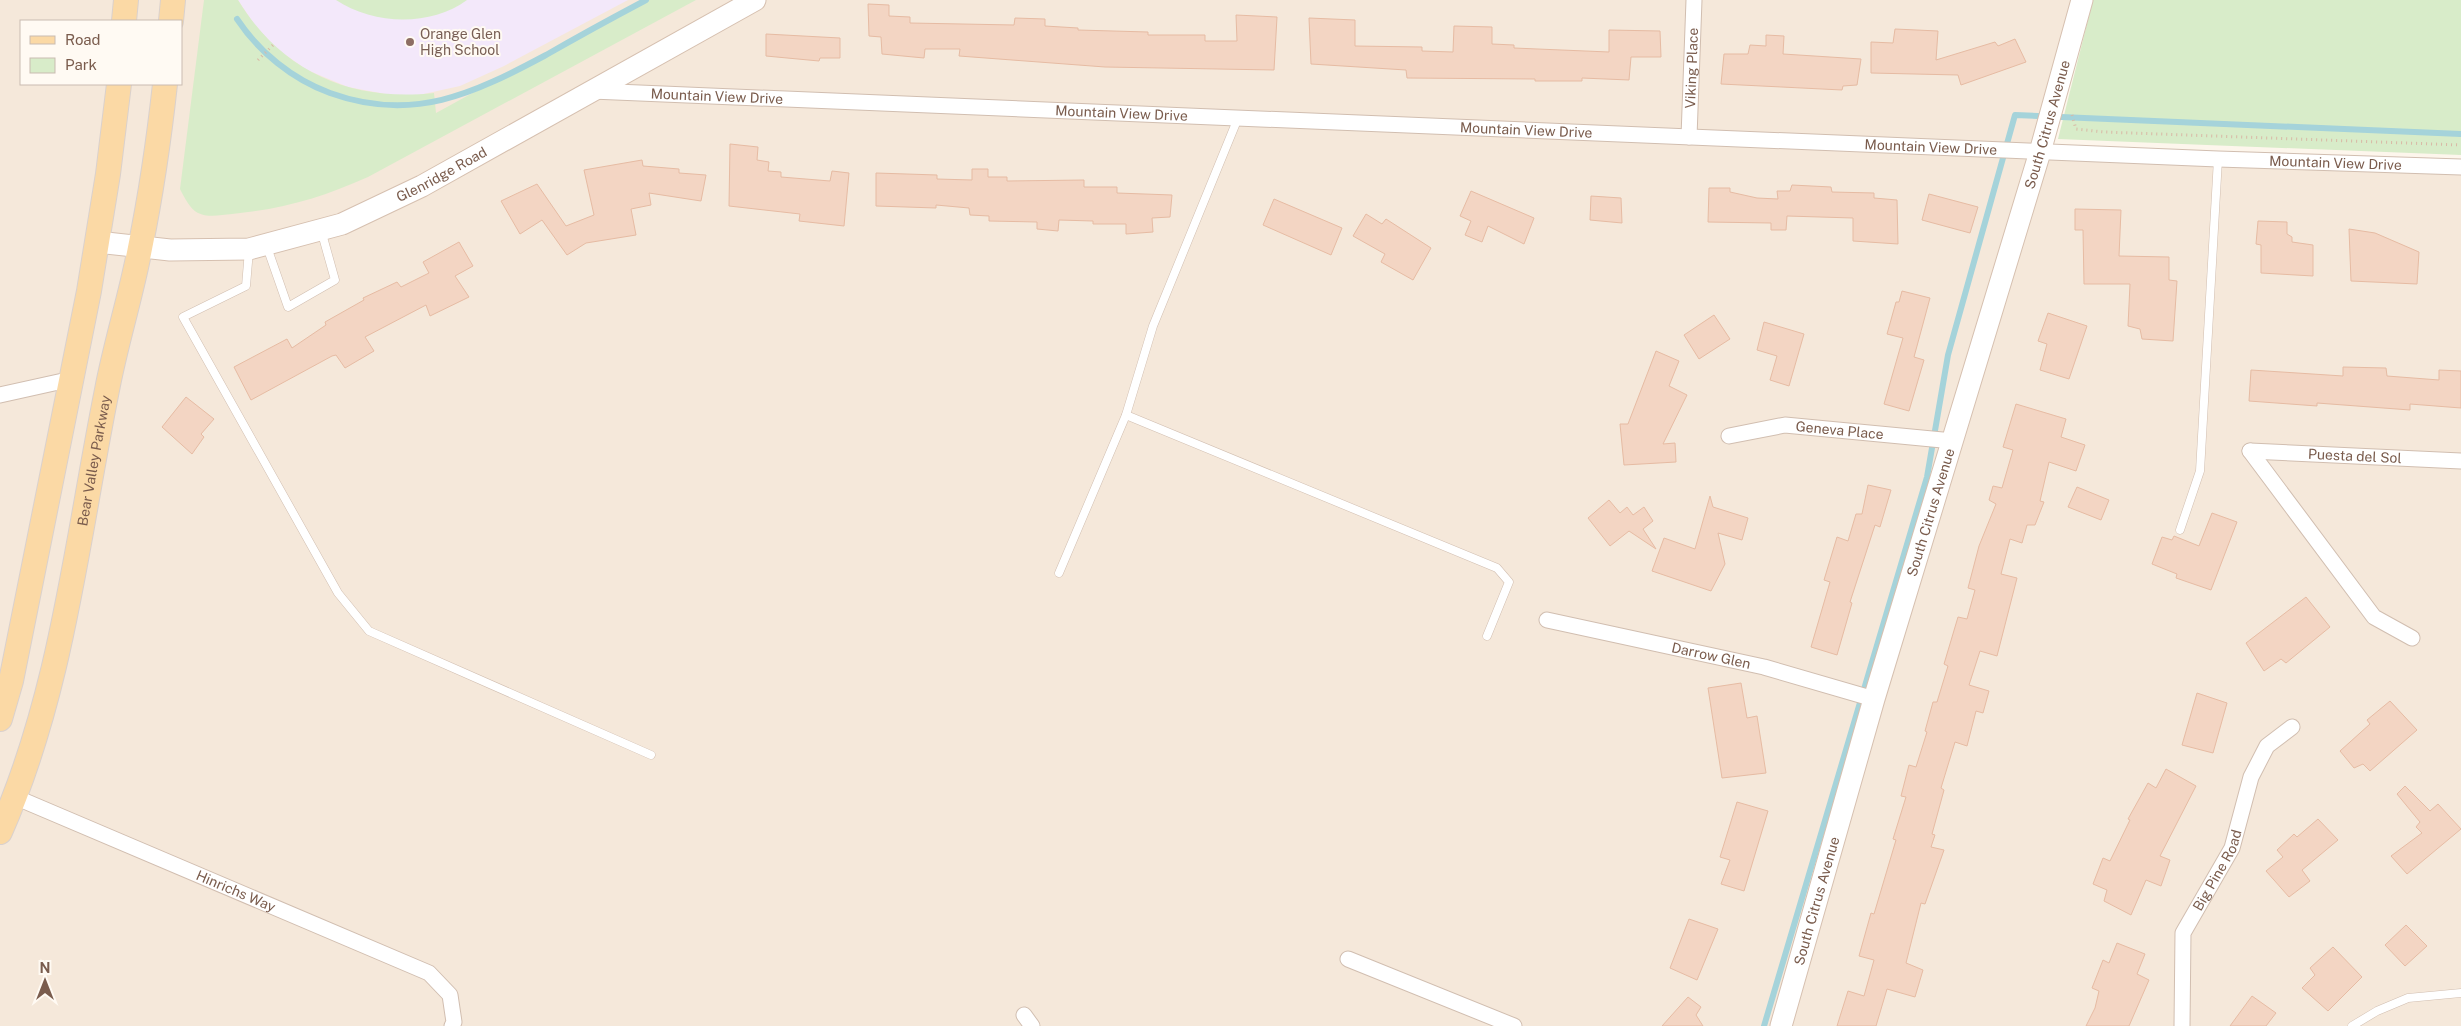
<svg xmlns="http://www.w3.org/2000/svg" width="2461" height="1026" viewBox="0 0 2461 1026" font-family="'Public Sans',sans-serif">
<rect width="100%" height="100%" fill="#fdf6ec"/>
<path fill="#f5e8da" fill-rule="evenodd" d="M0,0h2082l-42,151 421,16v859h-2461zM21,21h160v63h-160z"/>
<polygon fill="#f3e8fa" points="238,0 628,0 504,66 460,86 419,95 396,96 348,87 307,70 277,49 254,24"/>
<g fill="#d8ecc9">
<path d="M204,0h34c44,72 113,102 196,93l2,20 207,-113h53l-328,177c-47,21 -85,32 -136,37 -11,1 -24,4 -34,-1 -8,-4 -14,-16 -18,-24z"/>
<path d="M336,0h131c-37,27 -93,25 -131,0z"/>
<polygon points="2093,0 2461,0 2461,155 2058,139"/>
</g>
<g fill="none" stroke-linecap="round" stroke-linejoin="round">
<g stroke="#a5d3da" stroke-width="6">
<path d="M237,19c22,33 55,60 93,74 83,30 143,1 216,-38 33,-19 66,-37 100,-55"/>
<polyline points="1764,1026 1927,477 1948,355 2015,115 2461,134"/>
</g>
</g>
<g fill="#f3d5c3" stroke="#e6bba3">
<polygon points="868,4 889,5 889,16 910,17 910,23 1014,25 1015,18 1045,19 1045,26 1078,28 1078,30 1148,32 1148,35 1205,35 1205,41 1237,41 1236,15 1277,17 1274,70 1105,67 959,56 960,49 925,49 924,58 882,54 881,37 869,36"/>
<polygon points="1309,18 1355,20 1355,46 1422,47 1422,51 1453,52 1454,26 1492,27 1492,44 1514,45 1514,48 1609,52 1609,30 1660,31 1661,57 1631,57 1629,80 1582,78 1582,81 1535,81 1535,79 1407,78 1406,70 1311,64"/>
<polygon points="1895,29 1938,31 1936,60 1995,42 1998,46 2015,39 2026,62 1961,85 1958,75 1871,73 1871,42 1893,43"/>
<polygon points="766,34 840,38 840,58 820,58 819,61 766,56"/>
<polygon points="1766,35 1784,36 1783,54 1861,59 1857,85 1843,86 1842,90 1721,84 1724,54 1748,54 1750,45 1766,46"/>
<polygon points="730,144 758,147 757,160 769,162 768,171 781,172 781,177 830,181 832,171 849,173 844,226 799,221 800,214 729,206"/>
<polygon points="642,160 643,166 679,169 679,173 706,175 701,201 649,193 651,205 631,209 636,235 586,243 567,255 542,220 520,234 501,201 537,184 566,226 594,215 584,170"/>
<polygon points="972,169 988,169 988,177 1007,177 1007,181 1084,180 1084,187 1117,187 1117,193 1172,195 1170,217 1152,218 1153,232 1126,234 1126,224 1093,224 1093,221 1059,220 1058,231 1037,229 1037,222 989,221 989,216 970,215 969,208 936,205 936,208 876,206 876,173 937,175 937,179 972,180"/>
<polygon points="1792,185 1831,187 1832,192 1874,193 1874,198 1897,200 1898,244 1853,241 1853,218 1787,216 1786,230 1771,230 1771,223 1708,222 1709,188 1730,188 1730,192 1757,198 1778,199 1777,191 1790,191"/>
<polygon points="1471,191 1534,218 1524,244 1488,226 1482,242 1465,235 1471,221 1460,216"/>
<polygon points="1929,194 1978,207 1970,233 1922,220"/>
<polygon points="1591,196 1621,198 1622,223 1590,220"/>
<polygon points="1274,199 1342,228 1331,255 1263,225"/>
<polygon points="2075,209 2121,210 2119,256 2169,257 2169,280 2177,281 2173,341 2142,339 2140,329 2128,326 2130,284 2084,284 2083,230 2075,230"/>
<polygon points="1366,214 1382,224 1386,219 1431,248 1413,280 1381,262 1385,254 1353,236"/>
<polygon points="2258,221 2287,222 2287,234 2292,237 2292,242 2313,245 2313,276 2261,273 2261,245 2256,244"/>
<polygon points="2349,229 2375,233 2419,252 2417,284 2351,281"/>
<polygon points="459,242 473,266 455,276 469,297 430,316 426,305 365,337 374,351 345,368 336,355 332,356 251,400 234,367 287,339 292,348 326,325 325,322 364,300 363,298 397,282 401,287 429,273 423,262"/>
<polygon points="1902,291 1930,298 1914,357 1924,360 1909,411 1884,404 1903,338 1887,334 1896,302 1899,302"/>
<polygon points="2048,313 2087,326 2069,379 2040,370 2047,344 2038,341"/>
<polygon points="1714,315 1730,339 1699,359 1684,335"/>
<polygon points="1764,322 1804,334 1789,386 1770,380 1777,356 1757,350"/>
<polygon points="1656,351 1679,361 1669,386 1687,395 1663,444 1675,443 1676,462 1624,465 1620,424 1628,424"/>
<polygon points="2343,367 2386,368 2387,376 2439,380 2439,370 2461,371 2461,408 2410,404 2410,410 2317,403 2317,406 2249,401 2251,370 2343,376"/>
<polygon points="186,397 214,419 201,434 204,437 192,454 162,427"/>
<polygon points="2016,404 2066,419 2061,437 2085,445 2076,471 2049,462 2040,501 2044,502 2035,525 2027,525 2022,543 2010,539 2001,574 2017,578 1997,656 1980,651 1969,685 1989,691 1983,713 1976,711 1967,746 1955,742 1941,788 1944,790 1932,834 1935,835 1931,847 1944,850 1925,904 1921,903 1906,963 1923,970 1915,997 1887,989 1876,1026 1837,1026 1848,991 1864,996 1874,960 1859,956 1871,913 1874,914 1896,840 1893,839 1906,797 1901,796 1909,765 1916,767 1927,732 1925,731 1933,702 1937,702 1948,666 1944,664 1958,617 1967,619 1975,590 1968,588 1979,546 1996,504 1989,500 1993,486 2002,488 2013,450 2003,447"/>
<polygon points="1868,485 1891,490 1880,527 1875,525 1850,602 1852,603 1837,655 1811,647 1830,582 1824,580 1837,537 1848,541 1856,514 1862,514"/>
<polygon points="2077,487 2109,500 2101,520 2068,507"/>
<polygon points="1710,496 1713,507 1748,518 1742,540 1718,533 1725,564 1711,591 1652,571 1664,538 1695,549"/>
<polygon points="1609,500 1620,513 1627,507 1633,515 1644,507 1653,521 1643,529 1656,549 1629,531 1610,546 1588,518"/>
<polygon points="2212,513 2237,522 2211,590 2176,578 2177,574 2152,564 2162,537 2172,540 2174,536 2199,546"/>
<polygon points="2306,597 2330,627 2286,663 2281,659 2264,671 2246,643"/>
<polygon points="1741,683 1747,718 1757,716 1766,773 1722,778 1708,688"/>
<polygon points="2197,693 2227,703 2213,753 2182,745"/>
<polygon points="2390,701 2417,730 2370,771 2363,764 2354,768 2340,751 2370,724 2367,720"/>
<polygon points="2166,769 2196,786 2160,856 2170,860 2161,886 2146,880 2131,915 2104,901 2107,890 2093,884 2103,858 2110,861 2130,820 2128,819 2148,783 2156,788"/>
<polygon points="2405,786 2430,811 2438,804 2461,829 2407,874 2391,856 2422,833 2416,827 2420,822 2397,794"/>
<polygon points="1737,802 1768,811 1744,891 1721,884 1730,860 1720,857"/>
<polygon points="2318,819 2338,840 2302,870 2310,881 2289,897 2266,871 2283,857 2277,850 2294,834 2297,837"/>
<polygon points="1689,919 1718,929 1697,980 1670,968"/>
<polygon points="2406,925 2427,946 2405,966 2385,945"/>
<polygon points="2117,943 2145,954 2137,974 2149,980 2129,1026 2086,1026 2095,1008 2099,991 2092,988 2103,960 2109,963"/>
<polygon points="2333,947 2362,977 2328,1011 2302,988 2315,975 2310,968"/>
<polygon points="2252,996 2276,1013 2266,1026 2230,1026"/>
<polygon points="1688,997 1701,1007 1696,1015 1703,1026 1662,1026"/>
</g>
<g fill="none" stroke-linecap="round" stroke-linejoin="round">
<g stroke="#d1beb0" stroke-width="9">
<g id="lane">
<polyline points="267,247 288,307 335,280 321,230"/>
<polyline points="249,250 246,286 183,317 338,593 369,631 651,755"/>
<polyline points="1126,415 1497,568 1509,582 1487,636"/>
<polyline points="2180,530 2200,471 2218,159"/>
<polyline points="1059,573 1126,415 1153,326 1238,118"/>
<polyline points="2352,1026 2377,1011 2408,998 2461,993"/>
</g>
</g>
<g stroke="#d1beb0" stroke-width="17">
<g id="street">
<path id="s1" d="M592,91l1626,68 243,8"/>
<path id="s2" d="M1689,137l5,-137"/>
<polyline points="0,395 72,379"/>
<path id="s3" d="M1729,436l56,-11 168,16"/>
<polyline points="2250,451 2374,617 2412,638"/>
<path id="s4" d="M2250,451l211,10"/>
<path id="s5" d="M1547,620l217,47 110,32"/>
<path id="s6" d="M15,797l414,176 21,22 4,27 -2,4"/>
<polyline points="1348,959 1514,1026"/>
<polyline points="1024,1015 1032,1026"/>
<path id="s7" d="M2182,1026l1,-93 49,-85 19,-71 16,-31 25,-19"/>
</g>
</g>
<g stroke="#d6c0b0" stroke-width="23">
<g id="secondary">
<path id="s8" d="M97,242l73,8 79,-1 93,-25 80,-38 333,-186"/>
<path id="s9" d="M1781,1026l93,-327 166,-547 42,-152"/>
</g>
</g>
<g stroke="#dad1cd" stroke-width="26">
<g id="primary">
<polyline points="124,21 126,0"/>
<polyline points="171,21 173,0"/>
<polyline points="0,719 11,681 89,291 108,174 119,84"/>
<path id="s10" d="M0,832c62,-140 77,-293 107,-442 9,-48 24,-94 33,-142 11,-54 19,-109 25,-164"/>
</g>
</g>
<g stroke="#d9b8a5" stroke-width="3" stroke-dasharray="1 4" stroke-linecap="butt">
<polyline points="258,60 273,45"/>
<polyline points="2072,115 2076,129 2104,132 2461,145"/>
</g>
<use href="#lane" stroke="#fff" stroke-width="8"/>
<use href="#street" stroke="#fff" stroke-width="15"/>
<use href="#secondary" stroke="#fff" stroke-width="21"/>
<use href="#primary" stroke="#fbd9a5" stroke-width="24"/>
</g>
<circle fill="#8d6e63" stroke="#fffaf3" stroke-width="2" cx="410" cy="42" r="5"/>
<g text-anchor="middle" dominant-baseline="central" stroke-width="4" stroke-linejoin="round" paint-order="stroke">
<g font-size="14" fill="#785e54" stroke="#fffaf3" text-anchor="start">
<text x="420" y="34">Orange Glen<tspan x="420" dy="16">High School</tspan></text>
</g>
<g font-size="14" fill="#7a5c4d" stroke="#fffaf3">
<text stroke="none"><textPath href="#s2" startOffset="69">Viking Place</textPath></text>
<text stroke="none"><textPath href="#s1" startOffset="125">Mountain View Drive</textPath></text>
<text stroke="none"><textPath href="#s1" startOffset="530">Mountain View Drive</textPath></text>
<text stroke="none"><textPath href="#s9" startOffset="940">South Citrus Avenue</textPath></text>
<text stroke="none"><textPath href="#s1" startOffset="935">Mountain View Drive</textPath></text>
<text stroke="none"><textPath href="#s1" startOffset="1340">Mountain View Drive</textPath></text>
<text stroke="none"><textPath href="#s1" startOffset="1745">Mountain View Drive</textPath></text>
<text stroke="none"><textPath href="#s8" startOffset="360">Glenridge Road</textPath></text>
<text stroke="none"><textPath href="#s3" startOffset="112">Geneva Place</textPath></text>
<text stroke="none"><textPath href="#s4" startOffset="105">Puesta del Sol</textPath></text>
<text stroke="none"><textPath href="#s10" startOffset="384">Bear Valley Parkway</textPath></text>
<text stroke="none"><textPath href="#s9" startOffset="535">South Citrus Avenue</textPath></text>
<text stroke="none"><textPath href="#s5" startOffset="168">Darrow Glen</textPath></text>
<text stroke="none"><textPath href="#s7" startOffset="165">Big Pine Road</textPath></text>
<text stroke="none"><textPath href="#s6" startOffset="240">Hinrichs Way</textPath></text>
<text stroke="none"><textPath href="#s9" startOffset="130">South Citrus Avenue</textPath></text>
</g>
</g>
<rect x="20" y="20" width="162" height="65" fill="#fffaf3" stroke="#cabbb1"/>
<rect x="30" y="36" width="25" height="8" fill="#fbd9a5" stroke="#cabbb1"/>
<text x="65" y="45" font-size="15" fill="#7a5c4d">Road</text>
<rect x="30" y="58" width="25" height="15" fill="#d8ecc9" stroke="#cabbb1"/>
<text x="65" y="70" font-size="15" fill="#7a5c4d">Park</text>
<g transform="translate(45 981)" stroke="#fffaf3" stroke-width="4" paint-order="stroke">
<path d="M0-4L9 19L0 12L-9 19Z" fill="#7a5c4d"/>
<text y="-8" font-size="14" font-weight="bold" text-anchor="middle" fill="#7a5c4d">N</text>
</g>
</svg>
